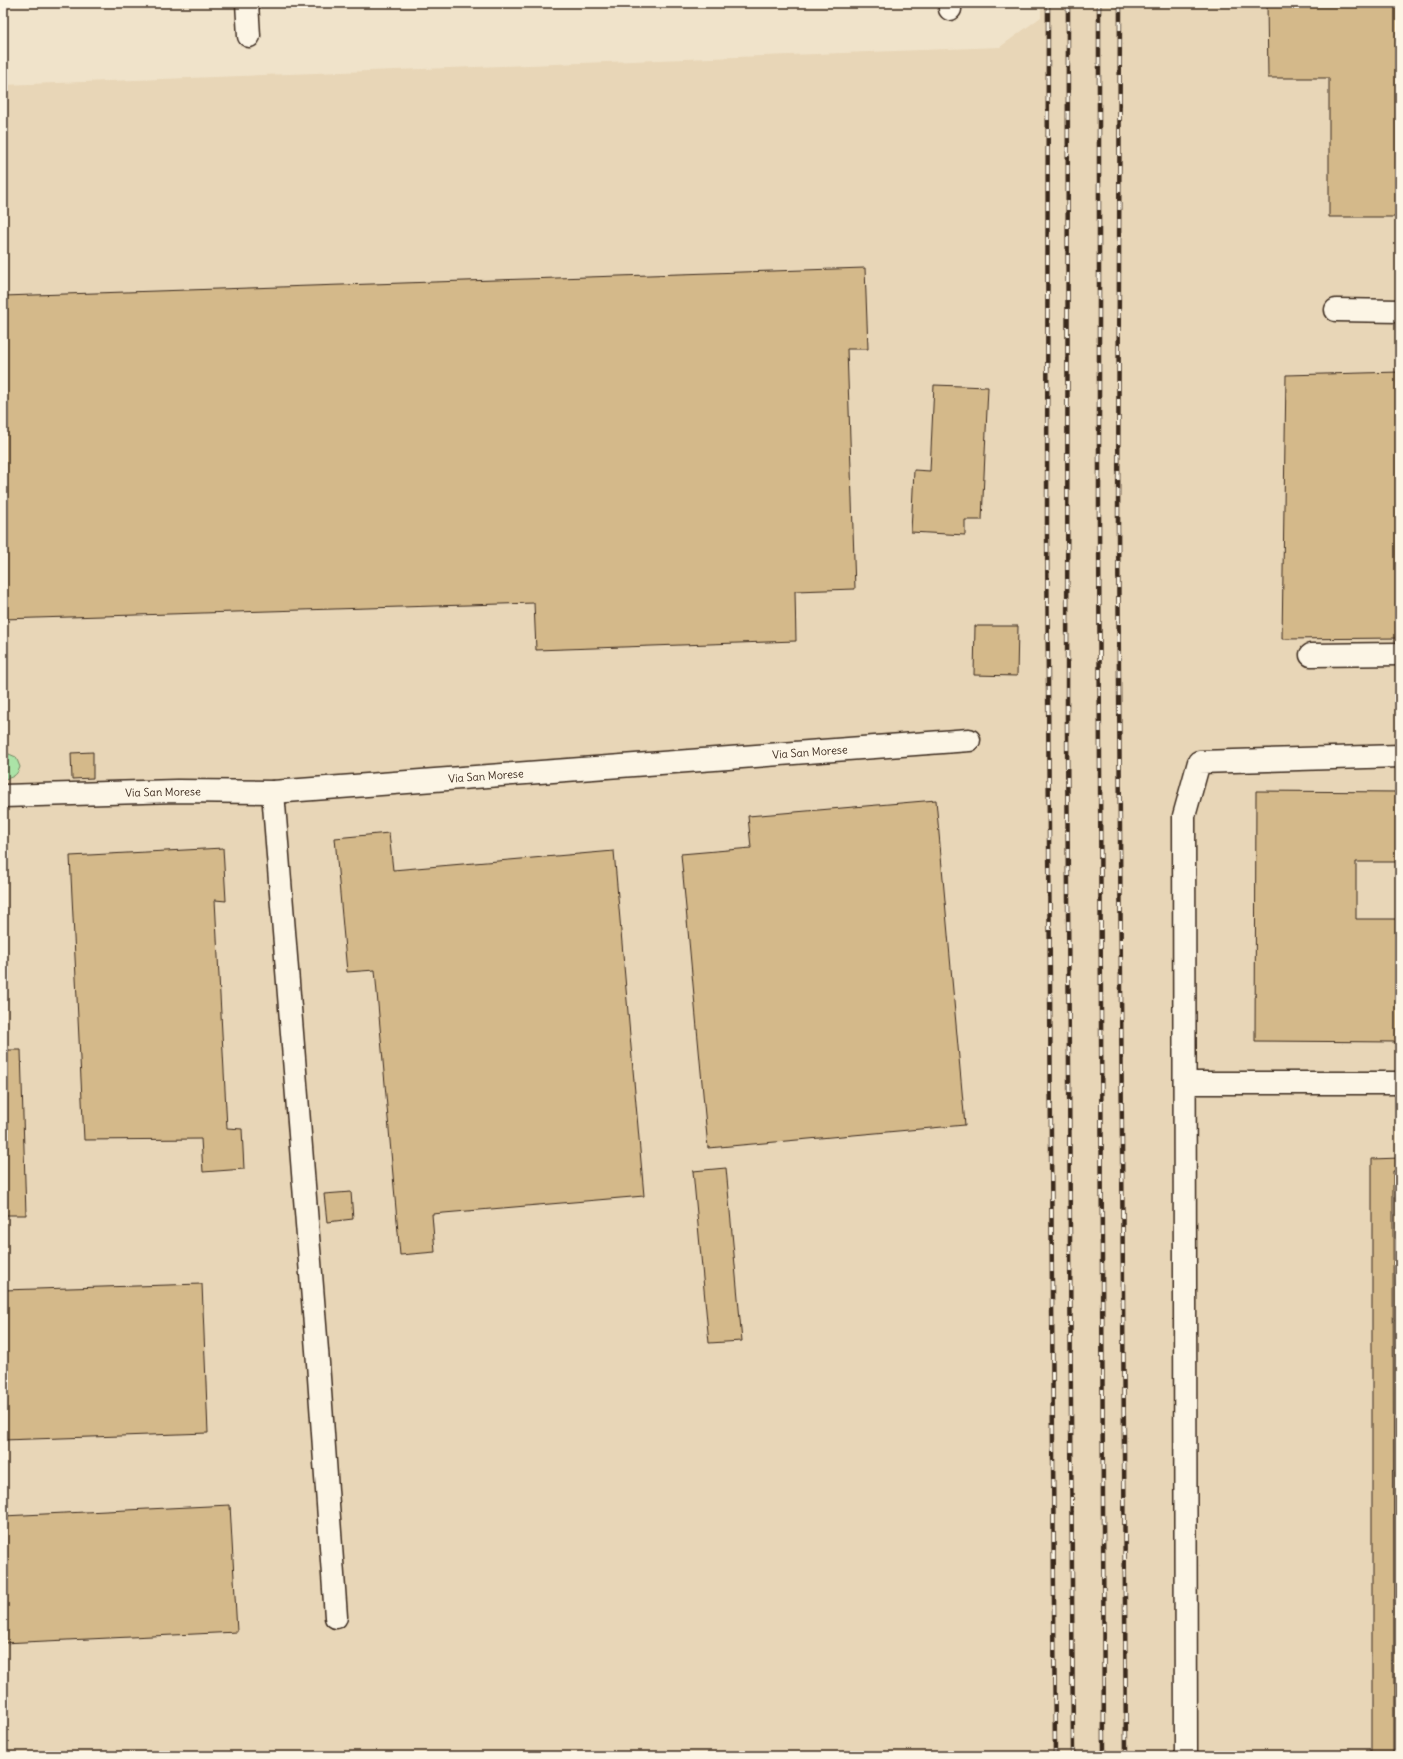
<svg xmlns="http://www.w3.org/2000/svg" width="1403" height="1759" viewBox="0 0 1403 1759" font-family="Delius,sans-serif">
<rect width="100%" height="100%" fill="#f0e3ca"/>
<filter id="ink" filterUnits="userSpaceOnUse"><feTurbulence type="fractalNoise" baseFrequency=".025" numOctaves="2"/><feDisplacementMap in="SourceGraphic" scale="8" xChannelSelector="R" yChannelSelector="G"/><feConvolveMatrix kernelMatrix="1 2 1 2 8 2 1 2 1" color-interpolation-filters="sRGB"/></filter>
<g filter="url(#ink)">
<polygon fill="#e8d6b7" points="1041,3 1400,3 1400,1756 3,1756 3,85 1000,47 1041,17"/>
<path fill="#abe3a7" stroke="#738662" d="M9,754l7,3 4,10c-3,9 -8,11 -17,12v-24z"/>
<g fill="#d4b98a" stroke="#3b2a1e">
<polygon points="1267,3 1400,3 1400,217 1329,217 1329,78 1268,78"/>
<polygon points="865,268 868,349 847,349 855,589 795,591 796,641 536,650 534,603 3,619 3,296"/>
<polygon points="1400,372 1400,638 1282,639 1286,375"/>
<polygon points="934,385 988,387 982,520 965,520 965,535 911,532 914,470 930,471"/>
<polygon points="975,626 1018,626 1017,676 974,675"/>
<polygon points="93,752 93,778 72,779 71,753"/>
<polygon points="1256,791 1400,792 1400,862 1356,862 1356,919 1400,919 1400,1042 1255,1041"/>
<polygon points="936,800 965,1125 708,1148 681,854 751,848 748,816"/>
<polygon points="389,833 393,870 614,851 644,1196 432,1214 435,1252 400,1255 375,970 347,972 335,838"/>
<polygon points="223,848 226,901 215,900 227,1128 242,1129 244,1169 203,1172 201,1139 84,1140 70,856"/>
<polygon points="3,1050 21,1050 26,1215 3,1215"/>
<polygon points="1400,1158 1400,1171 1393,1171 1394,1756 1372,1756 1372,1159"/>
<polygon points="726,1168 742,1341 709,1343 693,1171"/>
<polygon points="351,1192 353,1219 327,1222 324,1194"/>
<polygon points="202,1284 208,1433 3,1440 3,1290"/>
<polygon points="230,1505 237,1632 3,1643 3,1516"/>
</g>
<g fill="none" stroke-linecap="round" stroke-linejoin="round">
<g stroke="#3b2a1e" stroke-width="25">
<g id="minor">
<polyline points="247,3 249,36"/>
<polyline points="950,3 950,9"/>
<polyline points="1336,310 1400,311"/>
<polyline points="1311,655 1400,654"/>
<polyline points="273,792 318,1363 336,1617"/>
<polyline points="3,796 177,791 273,792 969,740"/>
<polyline points="1185,1083 1400,1083"/>
<polyline points="1186,1756 1184,816 1199,762 1400,756"/>
</g>
</g>
<use href="#minor" stroke="#fcf5e5" stroke-width="22"/>
<g stroke="#3b2a1e" stroke-width="4.5">
<g id="rail">
<polyline points="1048,3 1047,528 1055,1756"/>
<polyline points="1068,3 1067,724 1073,1756"/>
<polyline points="1099,3 1099,521 1104,1756"/>
<polyline points="1120,3 1118,526 1126,1756"/>
</g>
</g>
<use href="#rail" stroke="#fcf5e5" stroke-width="3" stroke-dasharray="9" stroke-linecap="butt"/>
</g>
</g>
<g text-anchor="middle" dominant-baseline="central" stroke-width="3.5" stroke-linejoin="round" paint-order="stroke">
<g font-size="11" fill="#3b2a1e" stroke="#fcf5e5">
<text transform="translate(810 752) rotate(-4)">Via San Morese</text>
<text transform="translate(486 776) rotate(-4)">Via San Morese</text>
<text transform="translate(163 792) rotate(-1)">Via San Morese</text>
</g>
</g>
<rect width="1403" height="1759" fill="none" stroke="#fcf5e5" stroke-width="16"/>
<rect x="8" y="8" width="1387" height="1743" fill="none" stroke="#3b2a1e" stroke-width="1.5" filter="url(#ink)"/>
</svg>
